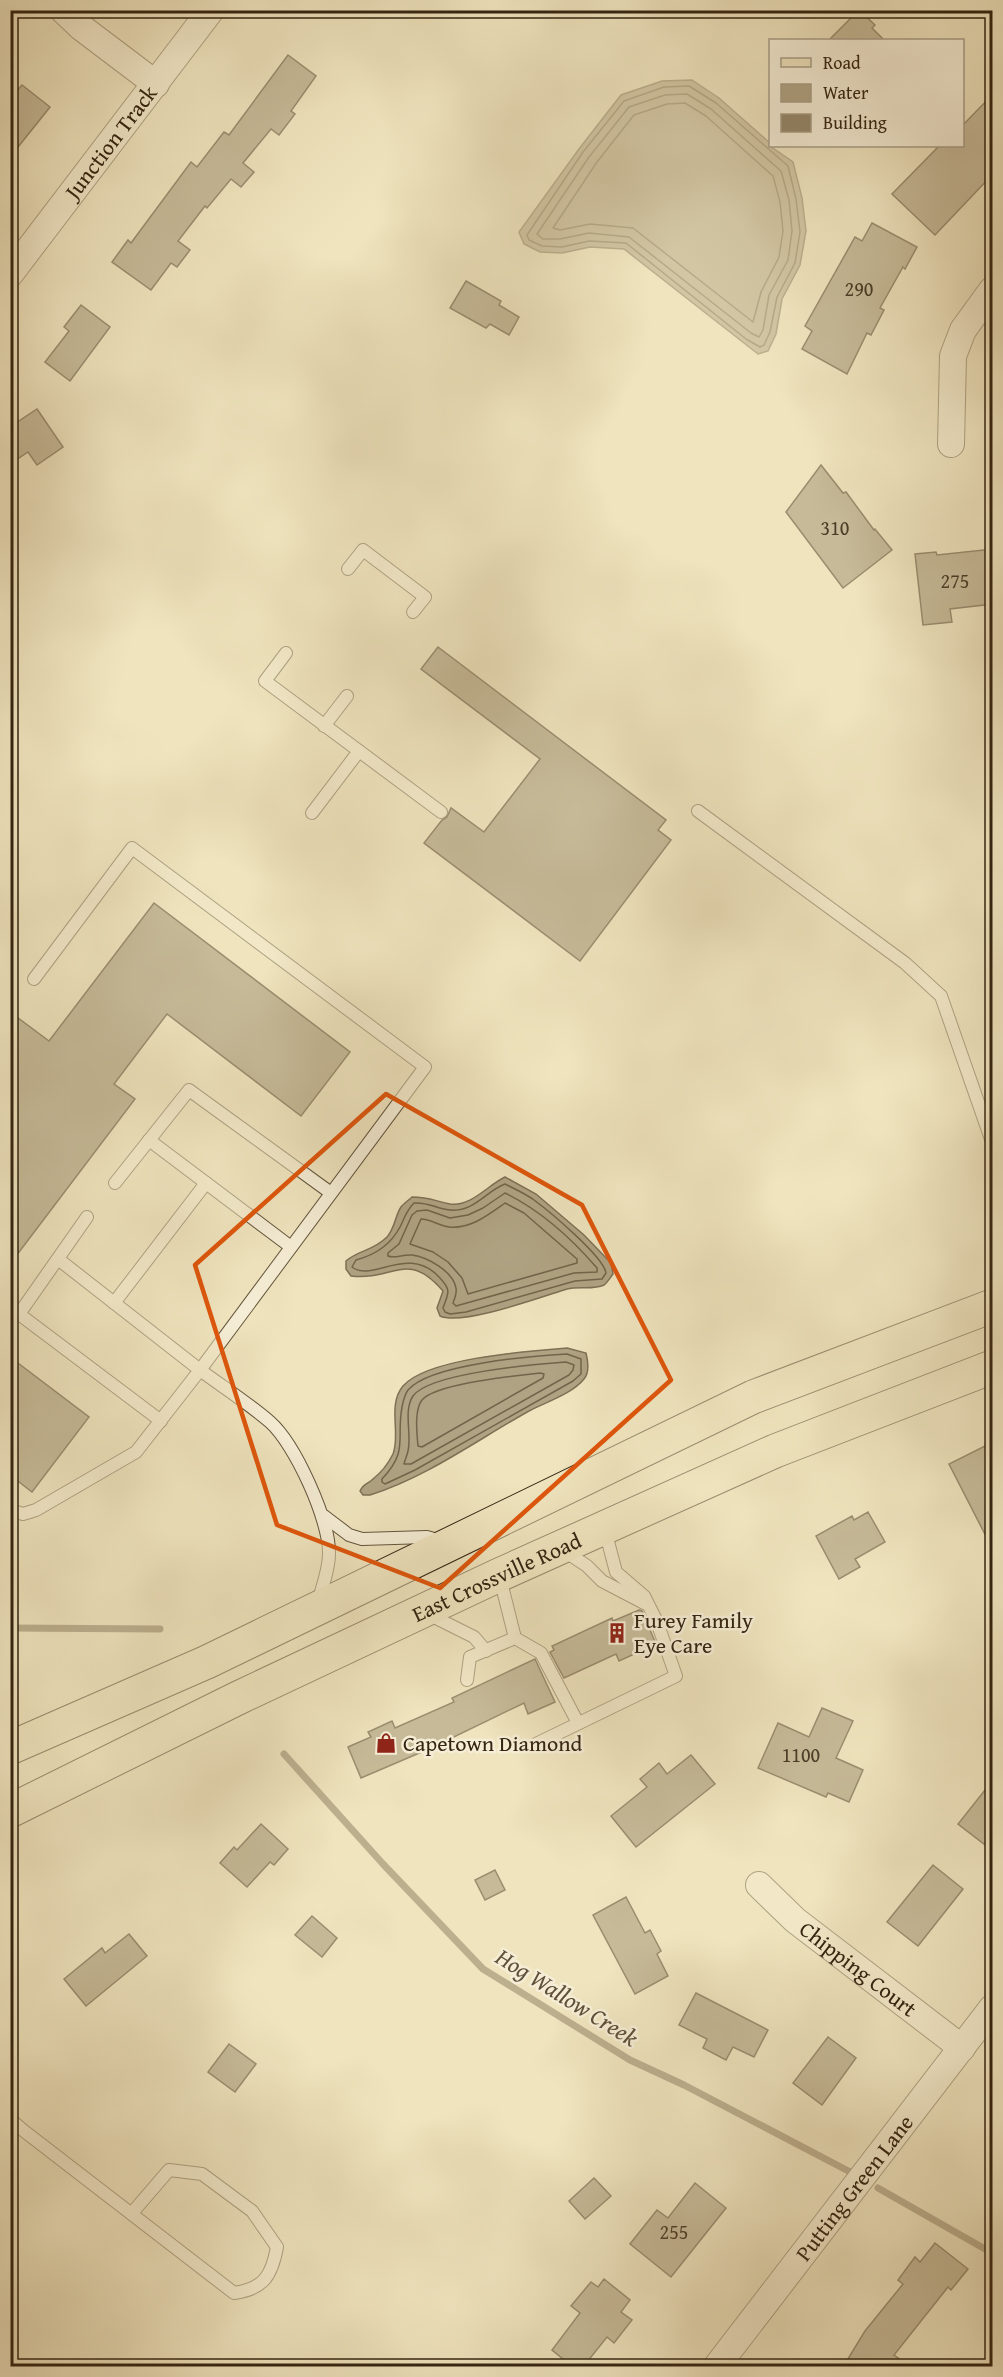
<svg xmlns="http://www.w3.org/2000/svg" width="1003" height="2377" viewBox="0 0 1003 2377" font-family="'Gentium Book Plus',serif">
<rect width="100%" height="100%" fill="#efe4be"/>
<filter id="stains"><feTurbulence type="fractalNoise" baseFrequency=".00333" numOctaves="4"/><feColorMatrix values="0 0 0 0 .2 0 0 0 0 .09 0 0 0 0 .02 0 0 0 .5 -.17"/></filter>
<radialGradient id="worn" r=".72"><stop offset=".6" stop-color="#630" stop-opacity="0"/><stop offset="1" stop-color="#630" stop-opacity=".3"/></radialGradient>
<g fill="#afa383" stroke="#7e7055" stroke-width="1.5">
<polygon points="692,80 719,98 770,143 770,146 793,162 802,198 806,231 800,265 782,299 776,334 768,351 758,354 624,249 590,247 562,253 540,252 524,244 519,232 579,149 621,95 662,81"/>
<path d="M505,1177l31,17 48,41 27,28 2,11c-3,4 -6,9 -9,11 -10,5 -26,1 -37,4 -26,8 -105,37 -127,27l-3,-8 6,-17c-36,-42 -49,-10 -92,-15l-5,-7v-8c13,-11 27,-10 41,-24 8,-9 8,-21 14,-30 3,-4 8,-7 11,-10 18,0 22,4 38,7 21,3 38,-19 55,-27z"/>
<path d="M567,1348l19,5c2,8 4,19 -2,26 -12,15 -38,23 -55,32 -52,29 -102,66 -159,84h-7l-3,-4c3,-7 8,-7 13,-12 9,-7 15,-15 20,-25 8,-20 -6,-49 10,-68 24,-28 127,-35 164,-38z"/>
</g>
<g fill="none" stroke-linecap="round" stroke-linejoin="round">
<g stroke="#72644a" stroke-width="1.5">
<polygon points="689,86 716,103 788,166 796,199 800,232 795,263 777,297 770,332 764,345 760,347 746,339 626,243 589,241 562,247 542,246 529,240 527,235 583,152 624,101 664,87"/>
<polygon points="687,94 711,109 781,171 789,200 792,231 788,260 769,295 763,330 759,337 751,333 629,237 589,233 560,239 543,239 537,234 589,157 629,107 665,95"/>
<polygon points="685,103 706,116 773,176 780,202 783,231 779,257 761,292 753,322 633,228 590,224 560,230 553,228 597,162 634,115 667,104"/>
<path d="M505,1184c10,5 21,10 29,16 15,11 70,57 72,73l-4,6 -27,2 -109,31 -16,2 -5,-2 -2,-4c5,-15 9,-17 -3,-30 -31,-35 -68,5 -88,-11l4,-7c19,-5 34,-14 44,-33 5,-10 6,-16 14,-24 15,-1 23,6 37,7 23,2 35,-19 54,-26z"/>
<path d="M505,1193c35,17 67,46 92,75v4l-23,1 -118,33 -3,-3c2,-5 4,-10 3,-15 -3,-17 -29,-31 -44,-33 -9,-1 -17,4 -24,1v-3l11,-9 13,-29 5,-4 10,-1 23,8 18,-3 15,-7z"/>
<path d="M505,1203l19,10 53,46v4l-109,31 -6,-16 -14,-16 -15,-10 -23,-8 11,-25c10,0 18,7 28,8 22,2 39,-12 56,-24z"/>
<path d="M567,1354l14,5v15l-8,7 -158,89 -30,14 -3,-2v-3c27,-29 14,-39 20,-72 1,-5 3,-13 6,-17 22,-26 125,-34 159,-36z"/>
<path d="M566,1362l8,3 -1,5 -4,5 -158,89h-7c1,-5 3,-8 4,-13 4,-17 -5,-40 5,-55 16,-23 124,-32 153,-34z"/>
<path d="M540,1373l4,1 -1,4 -121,69 -4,-1c-1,-12 -4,-36 4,-46 15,-17 94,-24 118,-27z"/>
</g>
<g stroke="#7e7055" stroke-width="7">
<polyline points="10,1628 160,1629"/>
<polyline points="284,1754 383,1864 483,1969 630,2060 684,2085 856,2175"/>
<polyline points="878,2188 992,2253"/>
</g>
</g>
<g fill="#95886b" stroke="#342411" stroke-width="1.5">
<polygon points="859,10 875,25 872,28 884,40 829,40"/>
<polygon points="288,55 316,76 291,111 295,114 279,135 271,129 243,163 254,172 241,187 231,179 207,208 205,206 178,241 190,250 177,267 171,263 151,290 112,262 128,240 131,243 191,162 197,167 224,132 229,135"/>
<polygon points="22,85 50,107 10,157 10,99"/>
<polygon points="993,94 993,174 935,235 892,194 939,146 963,146 963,125"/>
<polygon points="872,223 917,247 905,269 903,267 880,308 884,310 871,335 867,333 847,374 802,349 812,331 805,326 855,237 862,241"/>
<polygon points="466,281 501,301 499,305 519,317 509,335 490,324 486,328 450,308"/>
<polygon points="81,305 110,327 70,381 45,362 69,331 64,327"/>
<polygon points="37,409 63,447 37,465 28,452 10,464 10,427"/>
<polygon points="821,465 843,493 846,492 874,530 875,529 892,550 843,588 786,512"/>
<polygon points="993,549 993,604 950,609 952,622 923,625 915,554 936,552 937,555"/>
<polygon points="438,647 666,820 658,830 671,840 580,961 424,843 442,820 447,817 451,808 484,832 540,759 421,669"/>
<polygon points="154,903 350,1052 301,1116 167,1014 114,1084 135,1099 10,1264 10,1012 49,1041"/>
<polygon points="10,1357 89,1417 32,1492 10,1475"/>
<polygon points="993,1442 993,1550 949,1464"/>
<polygon points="868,1512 885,1542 855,1559 860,1567 839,1579 816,1536 852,1516 854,1520"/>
<polygon points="639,1610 642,1611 656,1644 619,1661 616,1654 564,1678 550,1652 554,1650 552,1646 612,1618 613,1621"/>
<polygon points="535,1659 555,1702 528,1714 524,1703 431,1748 361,1778 348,1747 371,1737 368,1732 392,1721 395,1728 454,1702 452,1698"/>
<polygon points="822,1708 853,1721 836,1758 863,1770 849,1802 828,1793 826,1797 758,1768 778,1723 809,1737"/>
<polygon points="691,1755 715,1784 636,1847 611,1816 647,1787 640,1779 659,1763 667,1774"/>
<polygon points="993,1780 993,1851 958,1824"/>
<polygon points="261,1824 288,1849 274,1865 270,1862 247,1887 220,1863 234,1847 237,1850"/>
<polygon points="933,1865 963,1889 918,1946 887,1922"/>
<polygon points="495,1870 505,1890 485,1900 475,1880"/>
<polygon points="626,1897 645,1933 650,1930 661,1951 657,1954 668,1976 635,1994 593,1915"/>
<polygon points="312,1916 337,1938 322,1957 295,1935"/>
<polygon points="129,1934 147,1956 86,2006 64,1979 102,1948 105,1953"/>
<polygon points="696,1993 768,2030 754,2057 733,2047 726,2060 703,2048 707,2039 679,2025"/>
<polygon points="828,2037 856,2058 822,2105 793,2083"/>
<polygon points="229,2044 256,2064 235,2092 208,2072"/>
<polygon points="594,2178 611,2196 585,2219 569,2201"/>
<polygon points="695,2183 726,2208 671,2277 630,2244 657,2210 668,2218"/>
<polygon points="935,2243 968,2269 951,2290 948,2287 894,2355 911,2367 843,2367 865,2331 903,2284 898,2280 915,2257 920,2262"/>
<polygon points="604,2279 630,2300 621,2312 632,2320 614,2343 607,2337 583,2367 573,2367 552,2350 580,2313 571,2306 591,2282 598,2287"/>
</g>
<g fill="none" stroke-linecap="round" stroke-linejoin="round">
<g stroke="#63543c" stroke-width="14">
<g id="service">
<polyline points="348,569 363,550 425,597 413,612"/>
<polyline points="286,653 265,681 441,812"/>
<polyline points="324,726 347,696"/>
<polyline points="698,811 905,963 941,996 992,1142"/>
<polyline points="312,813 359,751"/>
<path d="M34,979l98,-131 293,219 -225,303c23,17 48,33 70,52 25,22 60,99 59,132 0,16 -7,33 -11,49"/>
<polyline points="149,1140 291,1247"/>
<polyline points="115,1183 189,1090 331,1193"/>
<polyline points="87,1217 19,1314 161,1421"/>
<polyline points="114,1303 206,1183"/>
<polyline points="10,1510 23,1514 36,1510 136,1452 200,1370 58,1259"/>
<polyline points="324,1516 349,1535 362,1539 427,1537 441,1541"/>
<polyline points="563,1550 587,1566 602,1581 646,1604"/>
<polyline points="500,1578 515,1638"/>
<polyline points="426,1613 474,1637 486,1651"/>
<polyline points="467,1680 470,1657 515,1638 541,1653 578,1723"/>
<polyline points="536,1744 676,1676 657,1622 644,1596 616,1572 605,1530"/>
<path d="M10,2119l14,12 210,162c30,-4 38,-18 43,-46l-25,-36 -50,-37 -33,-4 -37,43"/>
</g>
</g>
<g stroke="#63543c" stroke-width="28">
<g id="minor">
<polyline points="63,10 82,28 156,84"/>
<path id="s1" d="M10,274l201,-264"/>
<polyline points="951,444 953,356 963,330 992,290"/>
<path id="s2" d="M759,1885l36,35 167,128"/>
<path id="s3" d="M717,2366l275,-358"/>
</g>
</g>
<g stroke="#342411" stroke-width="35">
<g id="primary">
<polyline points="10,1748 207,1662 753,1397 992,1306"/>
<path id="s4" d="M10,1811l228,-113 261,-123 276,-124 217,-84"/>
</g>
</g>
<use href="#service" stroke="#f5edd5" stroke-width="12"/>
<use href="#minor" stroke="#f5edd5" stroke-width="26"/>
<use href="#primary" stroke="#efe4be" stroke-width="33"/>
</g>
<path d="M0 0H1003V2377H0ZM386,1094l196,111 89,175 -231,208 -163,-63 -82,-260z" fill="#efe4be" fill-opacity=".55" fill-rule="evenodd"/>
<path fill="none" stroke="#df560c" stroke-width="4.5" stroke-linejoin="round" d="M386,1094l196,111 89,175 -231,208 -163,-63 -82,-260z"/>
<defs>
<g id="building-bare" transform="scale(1.62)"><path d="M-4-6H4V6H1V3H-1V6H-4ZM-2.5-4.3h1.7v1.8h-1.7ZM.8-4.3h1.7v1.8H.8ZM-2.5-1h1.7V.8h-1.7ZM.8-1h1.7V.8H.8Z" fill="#8f2418" stroke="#f5edd5" stroke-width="2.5" paint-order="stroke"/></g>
<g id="shop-bare" transform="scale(1.62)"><path d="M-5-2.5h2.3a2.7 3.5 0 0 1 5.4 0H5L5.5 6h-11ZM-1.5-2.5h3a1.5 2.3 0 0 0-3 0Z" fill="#8f2418" stroke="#f5edd5" stroke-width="2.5" paint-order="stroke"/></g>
</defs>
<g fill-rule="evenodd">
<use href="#building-bare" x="617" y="1633"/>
<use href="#shop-bare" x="386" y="1743"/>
</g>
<g text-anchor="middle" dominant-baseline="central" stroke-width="5" stroke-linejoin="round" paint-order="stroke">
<g font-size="20" fill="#4c3d28">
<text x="859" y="288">290</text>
<text x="835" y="527">310</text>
<text x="955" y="580">275</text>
<text x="801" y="1754">1100</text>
<text x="674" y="2231">255</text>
</g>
<g font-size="22" fill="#342411" stroke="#f5edd5">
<text stroke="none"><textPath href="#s1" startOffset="166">Junction Track</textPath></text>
<text stroke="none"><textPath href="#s4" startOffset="540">East Crossville Road</textPath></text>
<text stroke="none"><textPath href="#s2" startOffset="130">Chipping Court</textPath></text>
<text stroke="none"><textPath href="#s3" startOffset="225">Putting Green Lane</textPath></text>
</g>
<g font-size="22" fill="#342411" stroke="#f5edd5" text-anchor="start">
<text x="634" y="1620">Furey Family<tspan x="634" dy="25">Eye Care</tspan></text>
<text x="403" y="1743">Capetown Diamond</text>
</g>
<g font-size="24" font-style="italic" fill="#5f5039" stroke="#f5edd5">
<text transform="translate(567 1997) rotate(32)">Hog Wallow Creek</text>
</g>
</g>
<rect width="1003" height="2377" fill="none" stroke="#efe4be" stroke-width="36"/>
<rect x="12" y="12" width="979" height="2353" fill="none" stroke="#342411" stroke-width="3"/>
<rect x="18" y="18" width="967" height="2341" fill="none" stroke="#342411" stroke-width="1.5"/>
<rect x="769" y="39" width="195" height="108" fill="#f5edd5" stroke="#a89d87" stroke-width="1.5"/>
<rect x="781" y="58" width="30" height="9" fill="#efe4be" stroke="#a89d87" stroke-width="1.5"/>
<text x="823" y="69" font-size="18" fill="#342411">Road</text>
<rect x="781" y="84" width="30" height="18" fill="#afa383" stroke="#a89d87" stroke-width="1.5"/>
<text x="823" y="99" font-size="18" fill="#342411">Water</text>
<rect x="781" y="114" width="30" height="18" fill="#95886b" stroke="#a89d87" stroke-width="1.5"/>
<text x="823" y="129" font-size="18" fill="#342411">Building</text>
<rect width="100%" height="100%" filter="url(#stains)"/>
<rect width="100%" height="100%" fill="url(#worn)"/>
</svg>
